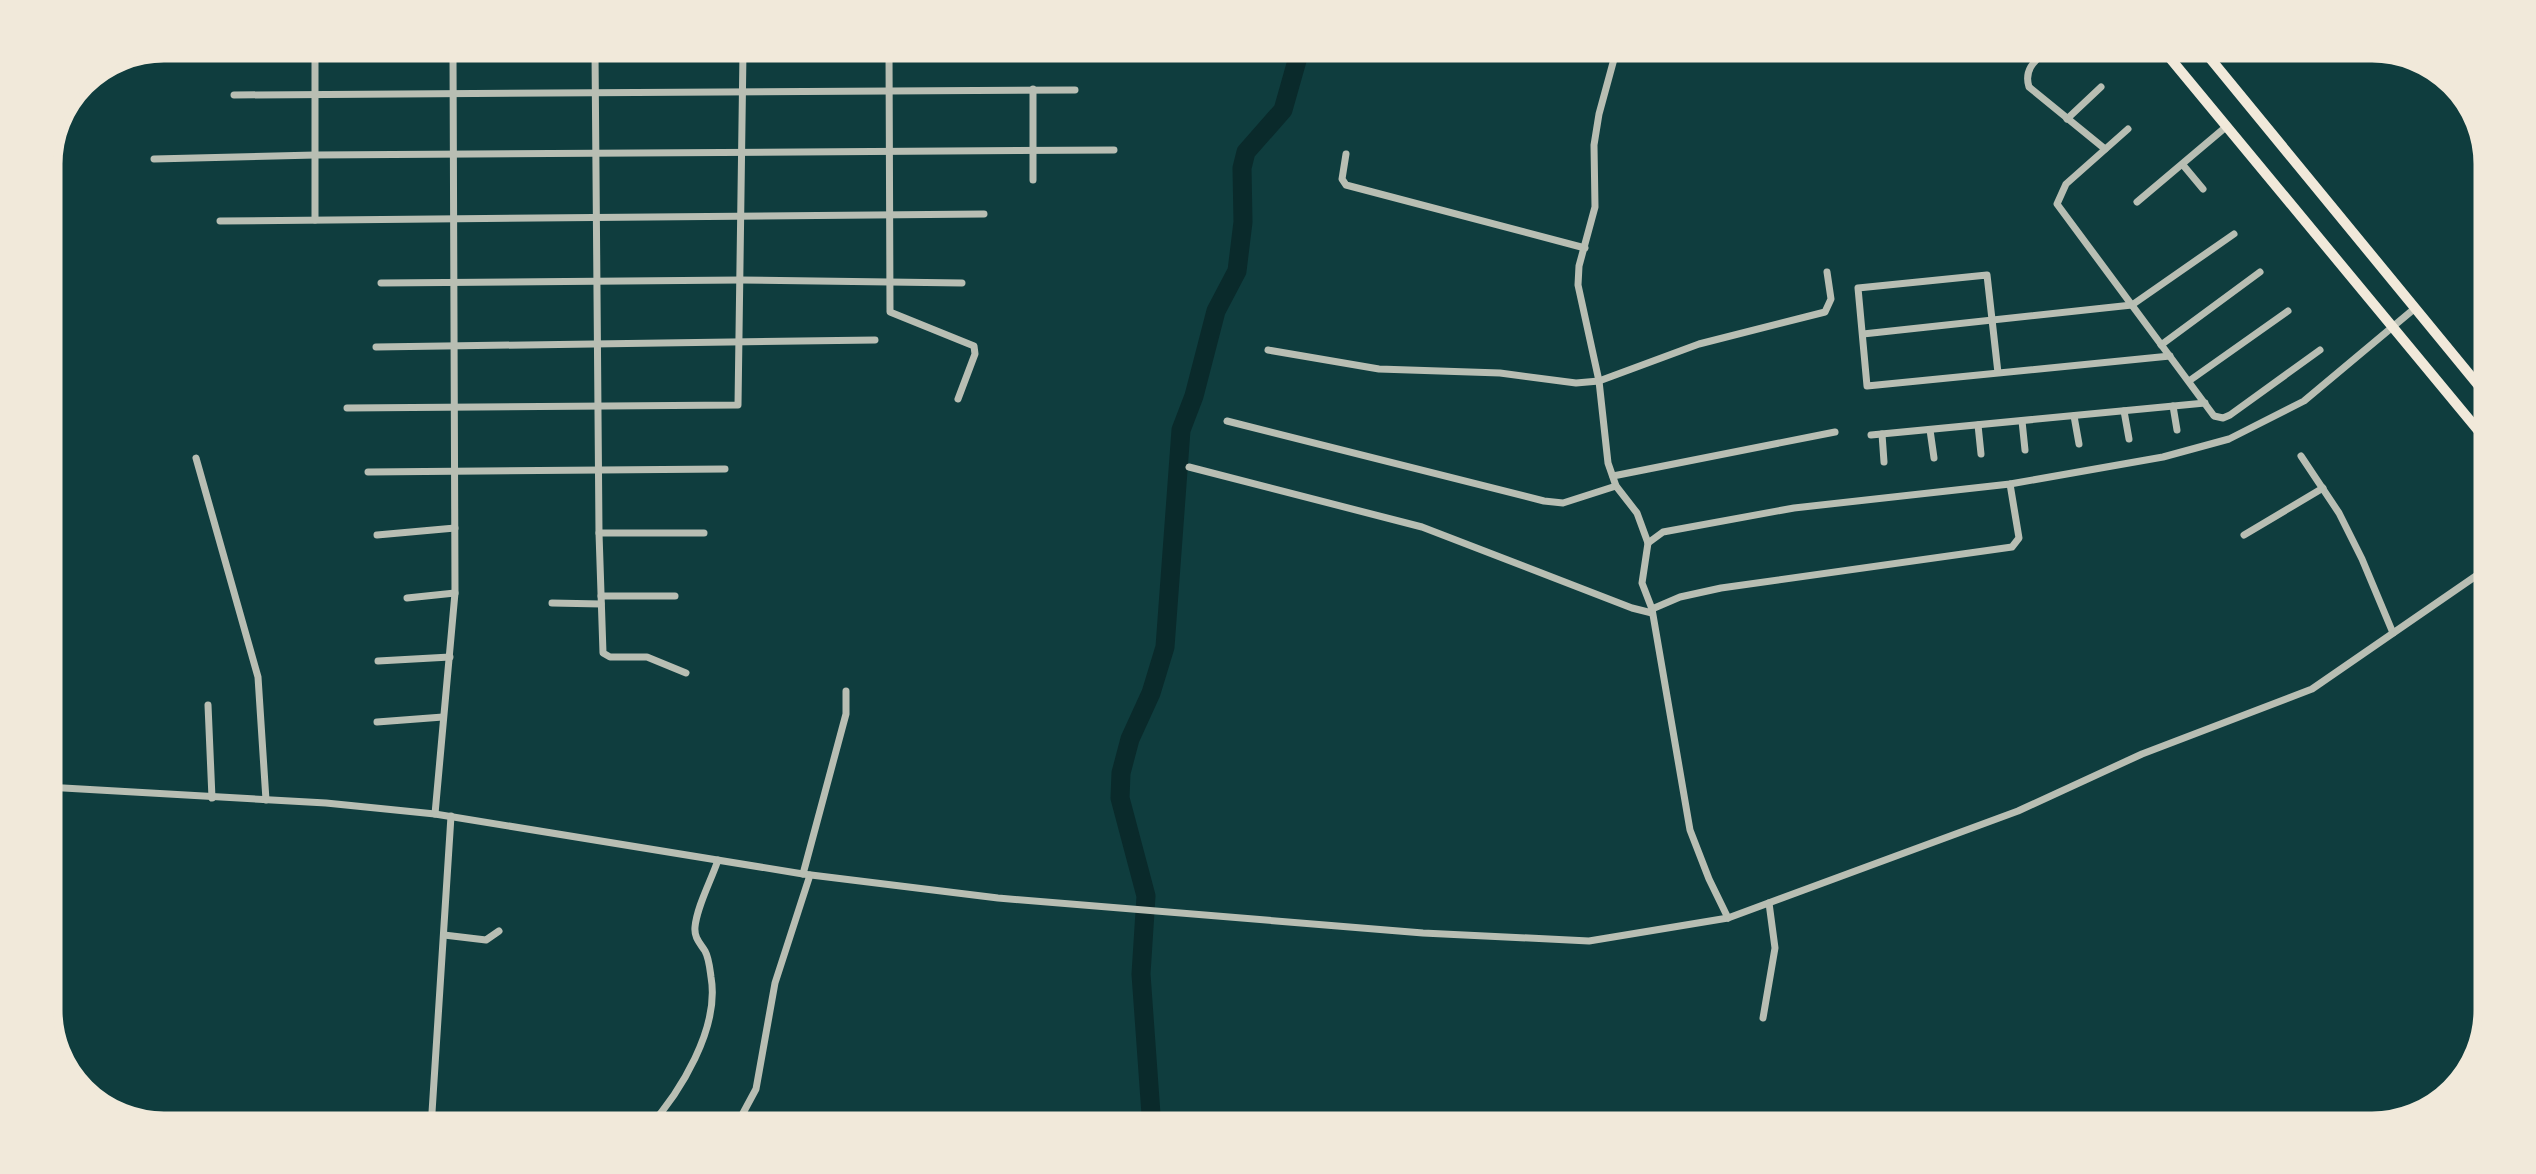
<svg xmlns="http://www.w3.org/2000/svg" width="2536" height="1174" viewBox="0 0 2536 1174" font-family="'Open Sans',sans-serif">
<rect width="100%" height="100%" fill="#0f3d3e"/>
<g fill="none" stroke-linecap="round" stroke-linejoin="round">
<polyline stroke="#0a2a2b" stroke-width="19" points="1152,1128 1141,974 1146,896 1120,798 1121,773 1130,739 1151,693 1165,647 1181,430 1194,396 1216,311 1237,271 1243,222 1242,168 1246,152 1283,110 1300,50"/>
<g stroke="#b8beb3" stroke-width="7">
<path d="M2050,47c-13,12 -27,21 -21,40l76,62"/>
<polyline points="1617,48 1599,114 1594,145 1595,207 1579,266 1578,285 1599,381 1608,463 1616,486 1637,513 1648,543 1642,583 1652,609 1690,830 1709,879 1728,918"/>
<polyline points="1581,49 1615,56"/>
<polyline points="889,51 890,312 974,346 975,354 958,399"/>
<polyline points="595,52 599,533 603,653 610,657 647,657 686,673"/>
<polyline points="315,54 315,220"/>
<polyline points="234,95 1075,90"/>
<polyline points="2067,119 2101,87"/>
<polyline points="2128,129 2066,184 2057,204 2214,416 2223,418 2230,415 2320,350"/>
<polyline points="1346,154 1342,179 1346,185 1585,248"/>
<polyline points="154,159 315,155 1114,150"/>
<polyline points="2183,165 2203,189"/>
<polyline points="1033,180 1033,89"/>
<polyline points="2137,202 2227,126"/>
<polyline points="220,221 984,214"/>
<polyline points="381,283 740,280 962,283"/>
<polyline points="1863,334 2132,305 2234,234"/>
<polyline points="2161,345 2260,272"/>
<polyline points="376,347 875,340"/>
<polyline points="1268,350 1379,369 1500,373 1576,383 1599,381 1699,344 1825,312 1831,299 1827,272"/>
<polyline points="1998,373 1987,275 1858,288 1867,386 2170,356"/>
<polyline points="2189,381 2288,311"/>
<polyline points="2173,406 2177,430"/>
<polyline points="347,408 738,405 743,52"/>
<polyline points="2124,411 2129,439"/>
<polyline points="2074,416 2079,444"/>
<polyline points="1227,421 1544,501 1563,503 1616,486"/>
<polyline points="2022,421 2025,450"/>
<polyline points="1978,425 1981,454"/>
<polyline points="1930,430 1934,458"/>
<polyline points="1882,434 1884,462"/>
<polyline points="1871,435 2205,403"/>
<polyline points="2301,456 2339,513 2362,559 2393,633"/>
<polyline points="196,458 258,677 266,800"/>
<polyline points="1189,467 1422,527 1632,608 1652,613"/>
<polyline points="368,472 725,469"/>
<polyline points="1613,476 1835,432"/>
<polyline points="599,533 704,533"/>
<polyline points="377,535 455,528"/>
<polyline points="2244,535 2323,488"/>
<polyline points="1648,543 1663,532 1794,508 2010,484 2163,457 2229,439 2304,401 2414,309"/>
<polyline points="601,596 675,596"/>
<polyline points="407,598 455,593"/>
<polyline points="552,603 601,604"/>
<polyline points="1652,609 1680,597 1721,588 2012,547 2019,538 2010,484"/>
<polyline points="378,661 450,657"/>
<polyline points="208,705 212,798"/>
<polyline points="377,722 443,717"/>
<polyline points="46,787 326,803 435,814 803,874 998,898 1423,933 1589,941 1728,918 2018,811 2142,754 2312,689 2486,569"/>
<polyline points="435,814 455,593 453,53"/>
<polyline points="803,874 846,714 846,691"/>
<polyline points="444,935 486,940 499,931"/>
<polyline points="1763,1018 1775,948 1769,903"/>
<polyline points="431,1128 451,816"/>
<path d="M648,1128c32,-35 72,-100 63,-151 -1,-7 -2,-19 -6,-26 -5,-8 -11,-13 -10,-24 2,-21 16,-46 23,-67"/>
<polyline points="735,1128 756,1089 775,983 810,875"/>
</g>
<g stroke="#f1e9da" stroke-width="10">
<polyline points="2160,46 2487,441"/>
<polyline points="2200,46 2488,397"/>
</g>
</g>
<path d="M0 0H2536V1174H0ZM164 58H2372A106 106 0 0 1 2478 164V1010A106 106 0 0 1 2372 1116H164A106 106 0 0 1 58 1010V164A106 106 0 0 1 164 58Z" fill="#f1e9da" fill-rule="evenodd"/>
<path fill="none" stroke="#f1e9da" stroke-width="9" d="M164 58H2372A106 106 0 0 1 2478 164V1010A106 106 0 0 1 2372 1116H164A106 106 0 0 1 58 1010V164A106 106 0 0 1 164 58Z"/>
</svg>
